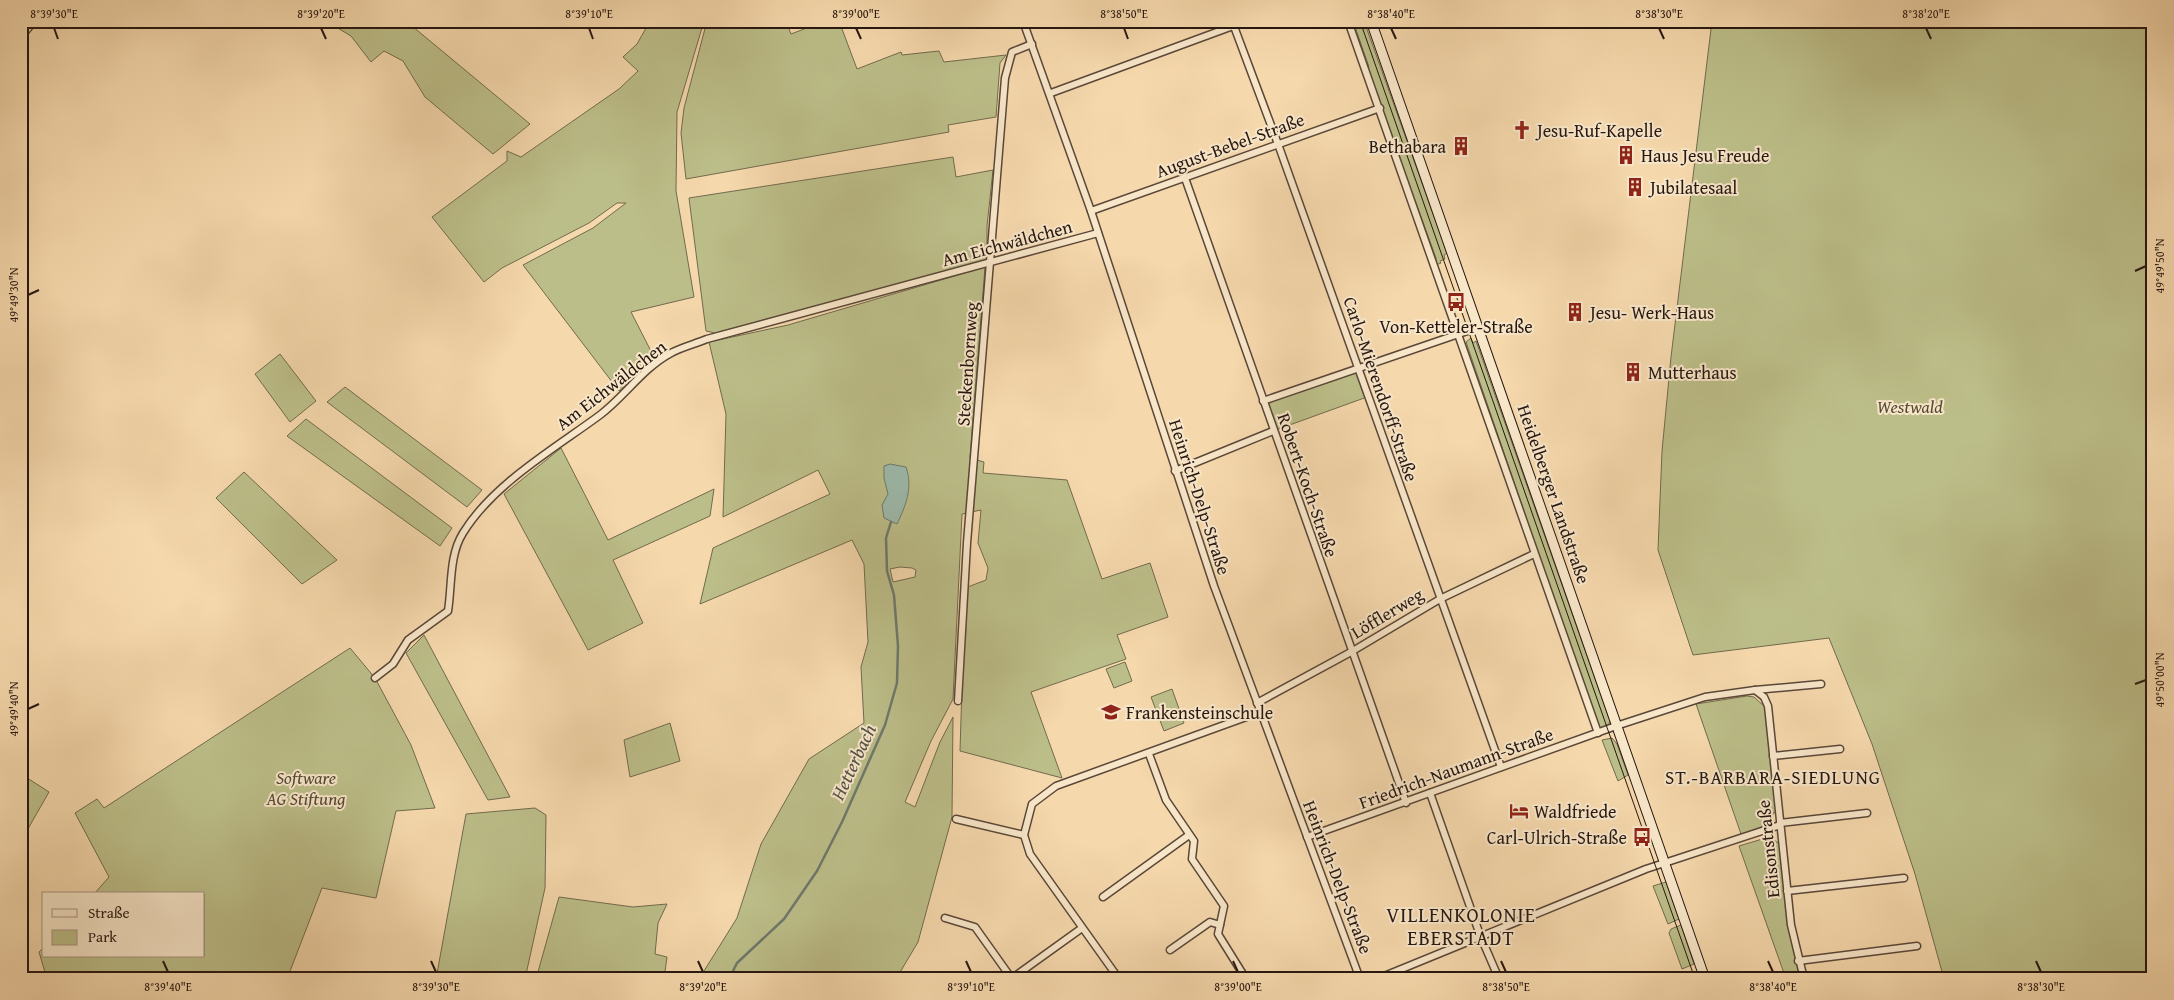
<svg xmlns="http://www.w3.org/2000/svg" width="2174" height="1000" viewBox="0 0 2174 1000" font-family="'Gentium Book Plus',serif">
<rect width="100%" height="100%" fill="#f5d8ac"/>
<filter id="stains"><feTurbulence type="fractalNoise" baseFrequency=".004" numOctaves="4"/><feColorMatrix values="0 0 0 0 .2 0 0 0 0 .09 0 0 0 0 .02 0 0 0 .5 -.17"/></filter>
<radialGradient id="worn" r=".72"><stop offset=".6" stop-color="#630" stop-opacity="0"/><stop offset="1" stop-color="#630" stop-opacity=".3"/></radialGradient>
<g fill="#bcbe89" stroke="#726a4d" fill-rule="evenodd">
<polygon points="326,21 406,21 530,124 493,154 425,97 403,61 384,51 371,62 351,36"/>
<polygon points="650,21 704,21 677,112 676,191 694,297 631,312 655,359 619,391 523,265 593,228 626,203 617,203 589,223 502,268 484,282 432,217 507,161 507,151 521,157 619,89 638,71 623,57 637,44"/>
<polygon points="707,21 786,21 791,34 825,21 839,21 857,69 901,52 902,55 939,51 944,62 1006,55 1000,63 996,117 948,125 949,132 686,179 681,133 684,108"/>
<polygon points="1353,21 1364,21 1447,253 1444,255 1445,259 1440,261 1441,263 1436,265 1436,258 1367,69 1369,67"/>
<polygon points="1712,21 2153,21 2153,979 1944,979 1915,874 1872,744 1829,638 1693,655 1658,550 1662,451 1671,357"/>
<polygon points="953,157 956,177 993,170 987,226 987,260 715,333 706,331 689,198"/>
<path d="M985,267l-15,191 14,4 -1,11 84,7 35,99 48,-16 18,54 -51,18 9,24 -95,33 31,86 -102,-27 5,-163 21,-8 2,-12 -10,-25 3,-33 -19,4 -9,185 -22,42 -26,61 10,5 25,-65 13,-25 -1,100 -34,125 -22,37h-197l38,-61 24,-74 48,-85 55,-36 -3,-56 7,-25 -4,-78 -12,-24 -152,64 13,-56 117,-54 -12,-24 -95,47 3,-103 -17,-72 79,-17zM900,567l12,1 4,2 -1,7 -22,5 -3,-13z"/>
<polygon points="1471,338 1473,343 1476,341 1610,721 1608,725 1600,728 1581,681 1583,680 1525,519 1526,517 1466,342"/>
<polygon points="280,354 316,401 290,422 255,374"/>
<polygon points="1357,368 1367,397 1273,431 1263,401"/>
<polygon points="345,387 482,490 467,507 327,402"/>
<polygon points="306,419 452,528 440,546 287,436"/>
<polygon points="561,448 608,540 714,489 710,516 613,560 643,623 588,650 504,494"/>
<polygon points="244,472 337,560 302,584 216,498"/>
<polygon points="424,635 510,797 488,800 406,653"/>
<polygon points="350,648 375,678 411,745 435,808 396,811 376,898 322,888 287,979 47,979 39,952 44,947 44,956 204,956 204,894 94,894 109,877 75,813 97,799 104,808"/>
<polygon points="1125,662 1132,681 1114,688 1106,669"/>
<polygon points="1172,689 1184,723 1164,731 1151,697"/>
<path d="M1747,696l7,1 11,10 12,105 -4,1c-1,14 -20,17 -32,21l-45,-130z"/>
<polygon points="670,723 680,761 630,777 624,740"/>
<polygon points="1612,738 1617,744 1628,775 1618,781 1602,740"/>
<polygon points="21,774 49,792 21,841"/>
<polygon points="535,808 546,815 545,888 525,979 436,979 466,814"/>
<polygon points="1769,837 1780,844 1788,923 1800,979 1786,979 1739,846"/>
<polygon points="1666,882 1679,919 1668,924 1653,886"/>
<polygon points="559,897 633,907 667,904 658,923 655,954 667,957 664,979 536,979"/>
<polygon points="1681,925 1694,964 1682,969 1669,933 1671,929"/>
</g>
<path fill="#9cbaab" stroke="#6d796d" d="M890,464l16,3c7,21 0,38 -9,57l-13,-6 -2,-13 6,-11 -4,-16v-12z"/>
<g fill="none" stroke-linecap="round" stroke-linejoin="round">
<polyline stroke="#6d796d" stroke-width="2.5" points="729,979 737,963 784,919 817,871 842,822 885,725 897,683 898,646 894,595 887,571 886,538 891,522"/>
<g stroke="#5a4738" stroke-width="9">
<g id="street">
<polyline points="902,21 903,21"/>
<polyline points="1023,21 1091,211 1214,586 1360,979"/>
<polyline points="1232,21 1278,144 1501,767"/>
<polyline points="1348,21 1598,733"/>
<polyline points="21,37 34,21"/>
<polyline points="1051,93 1233,26"/>
<polyline points="1185,178 1406,803"/>
<polyline points="1091,211 1380,108"/>
<polyline points="1263,401 1479,327"/>
<polyline points="1175,471 1273,431"/>
<path d="M375,678l18,-14 15,-24 40,-29c4,-25 1,-56 15,-78 30,-49 91,-84 137,-118 25,-19 43,-47 71,-62 11,-6 24,-9 36,-14l391,-106"/>
<polyline points="1755,690 1821,684"/>
<polyline points="958,701 967,543 1005,78 1012,52 1032,44"/>
<polyline points="1257,703 1351,652 1440,599 1534,554"/>
<polyline points="1149,754 1166,800 1194,841 1192,859 1224,906 1218,934 1246,979"/>
<polyline points="1773,756 1840,749"/>
<polyline points="1430,793 1480,935 1499,979"/>
<polyline points="956,819 1024,835"/>
<polyline points="1780,823 1867,813"/>
<polyline points="1307,837 1616,726 1705,697 1755,690 1764,697 1768,706 1791,925 1804,979"/>
<polyline points="1787,891 1904,878"/>
<polyline points="1103,897 1189,835"/>
<polyline points="945,918 975,927 1012,979"/>
<polyline points="1170,950 1210,922 1220,925"/>
<polyline points="1798,961 1917,946"/>
<polyline points="1011,979 1082,928"/>
<polyline points="1119,979 1030,854 1024,835 1032,804 1056,786 1260,712"/>
<polyline points="1377,979 1646,869 1780,825"/>
</g>
</g>
<g stroke="#271711" stroke-width="11">
<polyline id="secondary" points="1371,21 1705,979"/>
</g>
<use href="#street" stroke="#f8e6c9" stroke-width="6"/>
<use href="#secondary" stroke="#f8e6c9" stroke-width="9"/>
<polyline stroke="#271711" stroke-width="1" points="1360,21 1695,979"/>
</g>
<path fill="none" stroke="#271711" stroke-width="2" d="M54,28l4,11M321,28l5,11M589,28l4,11M856,28l5,11M1124,28l4,11M1391,28l5,11M1659,28l5,11M1926,28l5,11M2135,271l11,-5M28,295l11,-5M2135,684l11,-4M28,709l11,-5M163,961l5,11M431,961l5,11M698,961l5,11M966,961l5,11M1233,961l5,11M1501,961l5,11M1768,961l5,11M2036,961l5,11"/>
<defs>
<g id="church-bare" transform="scale(1.5)"><path d="M-1.2-6h2.4v3.5h3.3v2.4h-3.3V6h-2.4V-.1h-3.3v-2.4h3.3Z" fill="#8f2418" stroke="#f8e6c9" stroke-width="2.5" paint-order="stroke"/></g>
<g id="building-bare" transform="scale(1.5)"><path d="M-4-6H4V6H1V3H-1V6H-4ZM-2.5-4.3h1.7v1.8h-1.7ZM.8-4.3h1.7v1.8H.8ZM-2.5-1h1.7V.8h-1.7ZM.8-1h1.7V.8H.8Z" fill="#8f2418" stroke="#f8e6c9" stroke-width="2.5" paint-order="stroke"/></g>
<g id="bus-bare" transform="scale(1.5)"><path d="M-5-6H5V4H4V6H2V4H-2V6H-4V4H-5ZM-3.5-4V0h7V-4ZM-3.5 1.2v1.5H-2V1.2ZM2 1.2v1.5H3.5V1.2Z" fill="#8f2418" stroke="#f8e6c9" stroke-width="2.5" paint-order="stroke"/></g>
<g id="school-bare" transform="scale(1.5)"><path d="M0-5L7-2L0 1L-7-2ZM-4 1L0 2.5L4 1V4Q0 6-4 4Z" fill="#8f2418" stroke="#f8e6c9" stroke-width="2.5" paint-order="stroke"/></g>
<g id="hotel-bare" transform="scale(1.5)"><path d="M-6-4.5h1.5V1H6V5H4.5V3h-9V5H-6ZM-4 0a1.8 1.8 0 1 1 3.6 0ZM.5 0V-2.5h3Q6-2.5 6 0Z" fill="#8f2418" stroke="#f8e6c9" stroke-width="2.5" paint-order="stroke"/></g>
</defs>
<g fill-rule="evenodd">
<use href="#church-bare" x="1522" y="130"/>
<use href="#building-bare" x="1461" y="146"/>
<use href="#building-bare" x="1626" y="155"/>
<use href="#building-bare" x="1635" y="187"/>
<use href="#bus-bare" x="1456" y="302"/>
<use href="#building-bare" x="1575" y="312"/>
<use href="#building-bare" x="1633" y="372"/>
<use href="#school-bare" x="1111" y="712"/>
<use href="#hotel-bare" x="1519" y="811"/>
<use href="#bus-bare" x="1642" y="837"/>
</g>
<g text-anchor="middle" dominant-baseline="central" stroke-width="4" stroke-linejoin="round" paint-order="stroke">
<g font-size="18" fill="#271711" stroke="#f8e6c9" text-anchor="start">
<text x="1537" y="130">Jesu-Ruf-Kapelle</text>
<text x="1446" y="146" text-anchor="end">Bethabara</text>
<text x="1641" y="155">Haus Jesu Freude</text>
<text x="1650" y="187">Jubilatesaal</text>
<text x="1590" y="312">Jesu- Werk-Haus</text>
<text x="1456" y="326" text-anchor="middle">Von-Ketteler-Straße</text>
<text x="1648" y="372">Mutterhaus</text>
<text x="1126" y="712">Frankensteinschule</text>
<text x="1534" y="811">Waldfriede</text>
<text x="1627" y="837" text-anchor="end">Carl-Ulrich-Straße</text>
</g>
<g font-size="18" fill="#271711" stroke="#f8e6c9">
<text transform="translate(1230 145) rotate(-20)">August-Bebel-Straße</text>
<text transform="translate(1007 243) rotate(-15)">Am Eichwäldchen</text>
<text transform="translate(967 364) rotate(-86)">Steckenbornweg</text>
<text transform="translate(611 385) rotate(-38)">Am Eichwäldchen</text>
<text transform="translate(1381 389) rotate(71)">Carlo-Mierendorff-Straße</text>
<text transform="translate(1308 485) rotate(71)">Robert-Koch-Straße</text>
<text transform="translate(1554 494) rotate(71)">Heidelberger Landstraße</text>
<text transform="translate(1200 497) rotate(72)">Heinrich-Delp-Straße</text>
<text transform="translate(1387 613) rotate(-31)">Löfflerweg</text>
<text transform="translate(1456 768) rotate(-20)">Friedrich-Naumann-Straße</text>
<text transform="translate(1768 849) rotate(-96)">Edisonstraße</text>
<text transform="translate(1338 877) rotate(69)">Heinrich-Delp-Straße</text>
</g>
<g font-size="18" font-style="italic" fill="#544935" stroke="#f8e6c9">
<text x="1910" y="406">Westwald</text>
<text x="306" y="777">Software<tspan x="306" dy="21">AG Stiftung</tspan></text>
</g>
<g font-size="19" font-style="italic" fill="#505047" stroke="#f8e6c9">
<text transform="translate(853 762) rotate(-65)">Hetterbach</text>
</g>
<g font-size="19" letter-spacing="1" fill="#271711" stroke="#f8e6c9">
<text x="1773" y="777">ST.-BARBARA-SIEDLUNG</text>
</g>
<g font-size="20" letter-spacing="1" fill="#271711" stroke="#f8e6c9">
<text x="1461" y="914">VILLENKOLONIE<tspan x="1461" dy="23">EBERSTADT</tspan></text>
</g>
</g>
<rect width="2174" height="1000" fill="none" stroke="#f5d8ac" stroke-width="55"/>
<rect x="42" y="892" width="162" height="65" fill="#f8e6c9" stroke="#a4937f"/>
<rect x="52" y="909" width="25" height="8" fill="#f8e6c9" stroke="#a4937f"/>
<text x="88" y="918" font-size="15" fill="#271711">Straße</text>
<rect x="52" y="930" width="25" height="15" fill="#bcbe89" stroke="#a4937f"/>
<text x="88" y="942" font-size="15" fill="#271711">Park</text>
<rect x="28" y="28" width="2118" height="944" fill="none" stroke="#271711" stroke-width="2"/>
<g font-size="12" text-anchor="middle" fill="#271711">
<text x="54" y="18">8°39'30"E</text>
<text x="321" y="18">8°39'20"E</text>
<text x="589" y="18">8°39'10"E</text>
<text x="856" y="18">8°39'00"E</text>
<text x="1124" y="18">8°38'50"E</text>
<text x="1391" y="18">8°38'40"E</text>
<text x="1659" y="18">8°38'30"E</text>
<text x="1926" y="18">8°38'20"E</text>
<text transform="translate(2160 266) rotate(-90)" y="4">49°49'50"N</text>
<text transform="translate(14 295) rotate(-90)" y="4">49°49'30"N</text>
<text transform="translate(2160 680) rotate(-90)" y="4">49°50'00"N</text>
<text transform="translate(14 709) rotate(-90)" y="4">49°49'40"N</text>
<text x="168" y="991">8°39'40"E</text>
<text x="436" y="991">8°39'30"E</text>
<text x="703" y="991">8°39'20"E</text>
<text x="971" y="991">8°39'10"E</text>
<text x="1238" y="991">8°39'00"E</text>
<text x="1506" y="991">8°38'50"E</text>
<text x="1773" y="991">8°38'40"E</text>
<text x="2041" y="991">8°38'30"E</text>
</g>
<rect width="100%" height="100%" filter="url(#stains)"/>
<rect width="100%" height="100%" fill="url(#worn)"/>
</svg>
